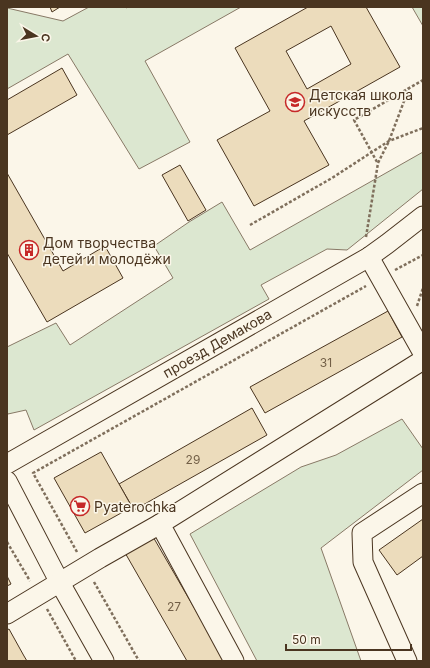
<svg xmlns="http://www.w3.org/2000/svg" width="430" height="668" viewBox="0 0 430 668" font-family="Inter,sans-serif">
<rect width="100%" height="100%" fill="#fbf6e9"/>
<g fill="#dce7d0" stroke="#887966">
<polygon points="89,7 125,7 127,8 128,7 241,7 145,61 190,142 139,169 68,54 7,89 7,8 63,21"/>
<polygon points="412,7 423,7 423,26"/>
<polygon points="423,152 423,189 347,250 327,249 261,285 269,299 34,430 26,410 8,414 7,412 7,347 56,323 70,345 173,278 154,246 189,222 222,202 250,250"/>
<polygon points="402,419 423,449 423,470 321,548 361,661 257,661 190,534 301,467 336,455"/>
</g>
<g fill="#ecdcbc" stroke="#4a3520" fill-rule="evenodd">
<polygon points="50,7 60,7 52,12"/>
<path d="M308,7h58l34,60 -96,54 25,44 -75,41 -37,-66 53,-29 -35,-63zM331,26l20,38 -44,25 -21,-38z"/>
<polygon points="62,68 77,95 7,135 7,100"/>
<polygon points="180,165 206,210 188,221 162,175"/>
<polygon points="7,173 63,271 105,246 123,278 47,322 7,253"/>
<polygon points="388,311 402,337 265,413 250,387"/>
<polygon points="252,408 267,435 134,510 119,484"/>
<polygon points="101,452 132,507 85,533 54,478"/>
<polygon points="423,519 423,556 397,575 379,550"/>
<polygon points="152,535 225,661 187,661 124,551"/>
<polygon points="7,576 11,584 7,586"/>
<polygon points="9,629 24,656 27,661 7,661 7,630"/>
</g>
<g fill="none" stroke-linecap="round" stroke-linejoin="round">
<g stroke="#4a3520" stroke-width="21">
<g id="minor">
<polyline points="369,257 423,353"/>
<polyline points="7,464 369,257 387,244 423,216"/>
<polyline points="7,481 60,583 104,661"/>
<polyline points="7,614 100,558 160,524"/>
<polyline points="234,661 160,524 423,360"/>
<polyline points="407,661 363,562 362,533 423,493"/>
</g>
</g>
<g stroke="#7f6f5c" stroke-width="2.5" stroke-dasharray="3 2" stroke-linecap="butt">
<polyline points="377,162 354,120 423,80"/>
<polyline points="250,225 332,178 389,141 423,128"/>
<polyline points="366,237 378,163 389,141 409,88"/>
<polyline points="395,270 423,255"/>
<polyline points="417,306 423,288"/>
<polyline points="7,542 30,581"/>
<polyline points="77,552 33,473 366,286"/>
<polyline points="94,582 139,661"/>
<polyline points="47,609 76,661"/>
</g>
<use href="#minor" stroke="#fbf6e9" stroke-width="19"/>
</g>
<defs>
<g id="school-ring" transform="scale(1)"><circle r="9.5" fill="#fbf6e9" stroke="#c62828" stroke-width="1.5"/><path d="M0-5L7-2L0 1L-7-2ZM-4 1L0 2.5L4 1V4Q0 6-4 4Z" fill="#c62828"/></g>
<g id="building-ring" transform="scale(1)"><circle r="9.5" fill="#fbf6e9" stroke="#c62828" stroke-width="1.5"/><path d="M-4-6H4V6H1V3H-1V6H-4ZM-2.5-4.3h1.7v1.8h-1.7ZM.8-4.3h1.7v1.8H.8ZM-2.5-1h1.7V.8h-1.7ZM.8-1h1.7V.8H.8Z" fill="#c62828"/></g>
<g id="supermarket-ring" transform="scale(1)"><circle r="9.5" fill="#fbf6e9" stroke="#c62828" stroke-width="1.5"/><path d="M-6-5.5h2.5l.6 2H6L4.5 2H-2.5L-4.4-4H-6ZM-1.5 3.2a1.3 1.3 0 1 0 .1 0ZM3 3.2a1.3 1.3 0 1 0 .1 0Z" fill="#c62828"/></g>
</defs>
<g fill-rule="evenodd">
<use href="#school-ring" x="295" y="102"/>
<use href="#building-ring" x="29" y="250"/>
<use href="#supermarket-ring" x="80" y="506"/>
</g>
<g text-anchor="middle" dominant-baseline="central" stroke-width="3" stroke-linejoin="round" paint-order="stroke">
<g font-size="12" fill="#725f47">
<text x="326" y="362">31</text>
<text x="193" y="459">29</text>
<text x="174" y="606">27</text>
</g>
<g font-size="14" fill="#4a3520" stroke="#fbf6e9" text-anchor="start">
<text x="309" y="94">Детская школа<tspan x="309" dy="16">искусств</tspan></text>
<text x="43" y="242">Дом творчества<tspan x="43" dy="16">детей и молодёжи</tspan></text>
<text x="94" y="506">Pyaterochka</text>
</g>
<g font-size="14" fill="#4a3520" stroke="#fbf6e9">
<text transform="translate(217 343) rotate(-30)">проезд Демакова</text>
</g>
</g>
<rect width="430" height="668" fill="none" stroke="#4a3520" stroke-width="16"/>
<g transform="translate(36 36) rotate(100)" stroke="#fbf6e9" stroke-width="3" paint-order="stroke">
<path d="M0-3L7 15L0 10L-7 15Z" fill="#4a3520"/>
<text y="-6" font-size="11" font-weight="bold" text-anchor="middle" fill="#4a3520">С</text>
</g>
<path d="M286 644v6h125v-6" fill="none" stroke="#4a3520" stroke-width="2"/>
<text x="292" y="644" font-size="12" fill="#4a3520" stroke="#fbf6e9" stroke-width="3" paint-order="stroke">50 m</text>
</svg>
